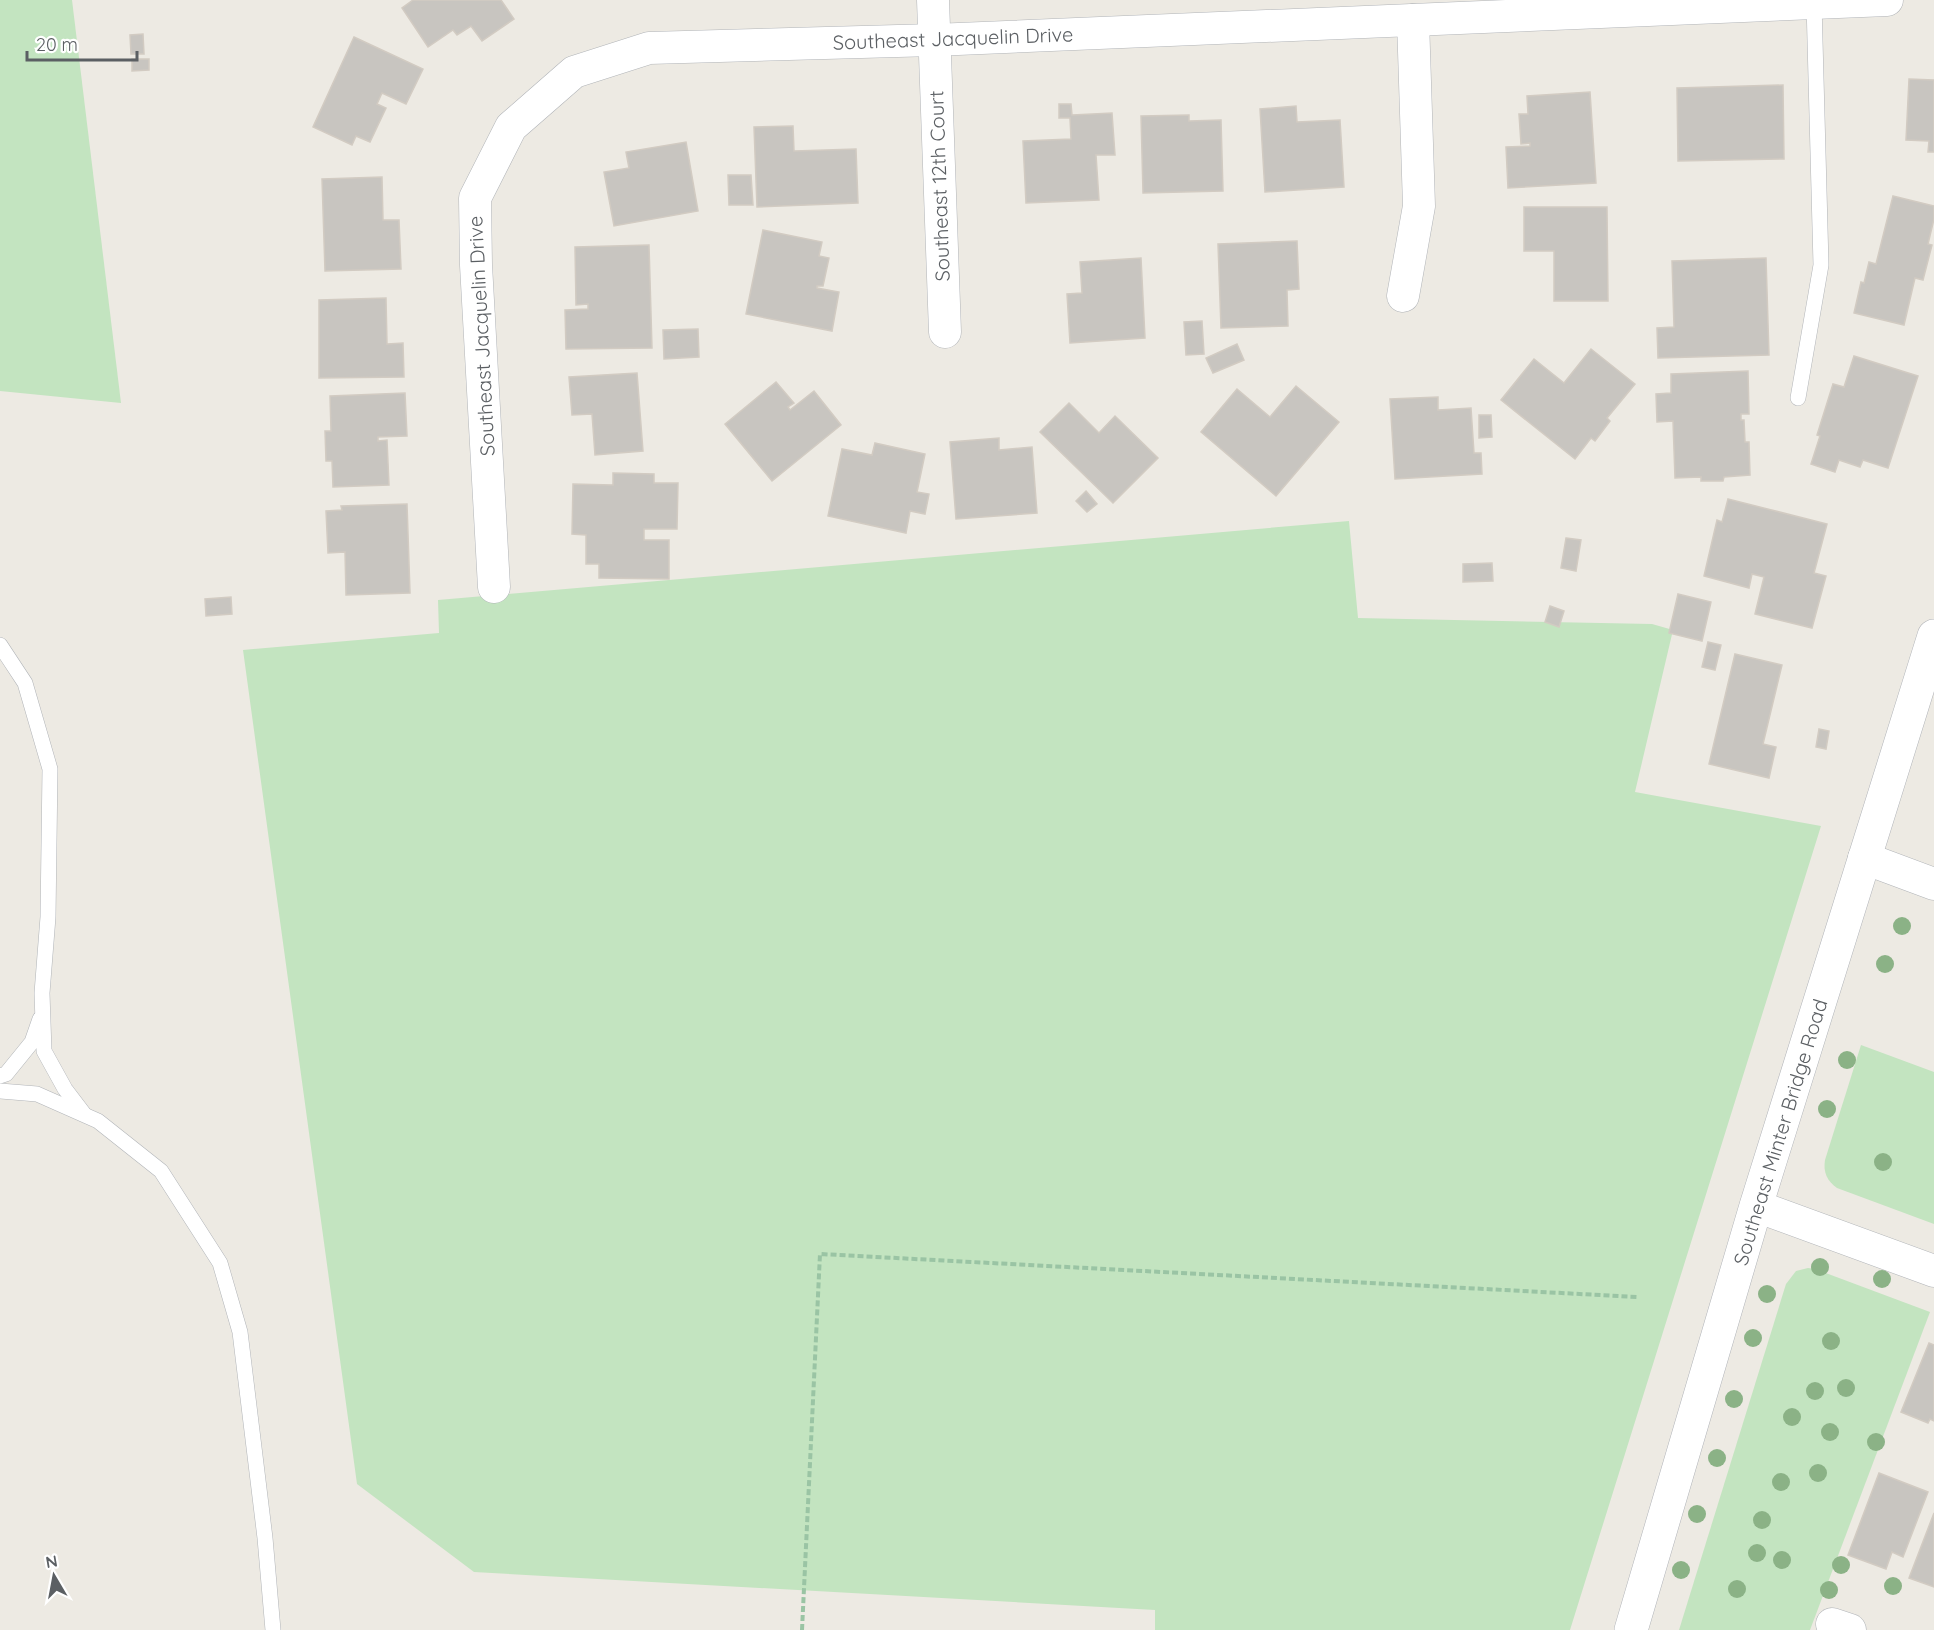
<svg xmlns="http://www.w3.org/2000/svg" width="1934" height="1630" viewBox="0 0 1934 1630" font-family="Quicksand,sans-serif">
<rect width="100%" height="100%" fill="#edeae3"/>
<g fill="#c3e4c0">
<polygon points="0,0 72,0 121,403 0,391"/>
<polygon points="1349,521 1358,618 1652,624 1673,630 1635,792 1821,826 1570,1630 1155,1630 1155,1610 474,1572 357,1484 243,650 439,633 438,600"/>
<path d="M1861,1045l73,27v152l-97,-36c-10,-7 -14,-16 -12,-28z"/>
<polygon points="1808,1268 1815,1269 1930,1312 1810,1630 1679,1630 1786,1284 1796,1271"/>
</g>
<g fill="#c8c5c0" stroke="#d2cbc2" stroke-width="1.5">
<polygon points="413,0 501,0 514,19 482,41 471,26 457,35 453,30 428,47 402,8"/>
<polygon points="143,34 144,54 131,54 130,35"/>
<polygon points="354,37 423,69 406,104 382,93 377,104 386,108 370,142 356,136 352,145 313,127"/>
<polygon points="132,59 149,59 149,70 132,71"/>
<polygon points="1909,79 1934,80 1934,152 1928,152 1929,141 1906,140"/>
<polygon points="1783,85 1784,159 1678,161 1677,88"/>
<polygon points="1590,92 1596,183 1508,188 1506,147 1530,146 1530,143 1521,144 1519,114 1528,114 1527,96"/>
<polygon points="1059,104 1071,104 1072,115 1112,113 1115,155 1096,155 1099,200 1026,203 1023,141 1071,139 1070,118 1059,118"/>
<polygon points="1296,106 1297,122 1340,120 1344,187 1265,192 1260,109"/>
<polygon points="1189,115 1189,121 1221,120 1223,191 1143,193 1141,116"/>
<polygon points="793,126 794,151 856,149 858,203 757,207 754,127"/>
<polygon points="686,142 698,211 614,226 604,172 629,168 626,152"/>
<polygon points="728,175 751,175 753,205 729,205"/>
<polygon points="382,177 383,220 399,220 401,269 325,271 322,179"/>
<polygon points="1893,196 1934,206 1934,219 1928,244 1932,245 1923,280 1915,278 1904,325 1854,313 1861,282 1864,283 1869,262 1876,264"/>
<polygon points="1524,207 1607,207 1608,301 1554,301 1554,251 1524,251"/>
<polygon points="763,230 822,242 819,256 829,258 823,286 817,286 817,288 839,292 832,331 746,314"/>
<polygon points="1297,241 1299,289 1287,290 1288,326 1221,328 1218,244"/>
<polygon points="649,245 652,348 566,349 565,310 588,309 588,304 576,305 575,247"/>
<polygon points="1141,258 1145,338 1070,343 1067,294 1082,293 1080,262"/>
<polygon points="1766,258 1769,355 1658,358 1657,328 1674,327 1672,261"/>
<polygon points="386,298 387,344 403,343 404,377 319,378 319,300"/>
<polygon points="1202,321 1204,354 1186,355 1184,322"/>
<polygon points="698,329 699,357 664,359 663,330"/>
<polygon points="1237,344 1244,360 1213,373 1206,358"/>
<polygon points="1591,349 1635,384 1607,418 1610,421 1595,441 1591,438 1575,459 1501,400 1534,359 1564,383"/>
<polygon points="1854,356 1918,376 1888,468 1863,460 1860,467 1839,460 1835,472 1811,464 1820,436 1817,435 1833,384 1844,387"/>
<polygon points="1748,371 1749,414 1741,414 1741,420 1744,420 1745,442 1749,442 1750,475 1724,477 1723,481 1701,481 1701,477 1675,478 1673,421 1657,422 1656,394 1671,393 1671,374"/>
<polygon points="637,373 643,451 595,455 592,414 572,415 569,377"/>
<polygon points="776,382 794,403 788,407 790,410 814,391 841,425 772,481 725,424"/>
<polygon points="1296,386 1339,422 1276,496 1201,432 1237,389 1270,417"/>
<polygon points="405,393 407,436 378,437 378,441 387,440 389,485 333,487 332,461 326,461 325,431 331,431 330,396"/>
<polygon points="1438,397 1438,410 1471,408 1474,453 1481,453 1482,474 1395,479 1390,399"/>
<polygon points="1069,403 1099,433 1115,416 1158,458 1113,503 1040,432"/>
<polygon points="1479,415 1491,415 1492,437 1479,438"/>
<polygon points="999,438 999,450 1032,447 1037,513 956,519 950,442"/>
<polygon points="875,443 925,454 917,492 929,494 925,514 910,511 906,533 828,516 842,449 872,455"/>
<polygon points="613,473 654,474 654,483 678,483 677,529 644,529 644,540 669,540 669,579 599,578 599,564 586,564 586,535 572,534 573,484 613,485"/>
<polygon points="1086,491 1097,504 1087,512 1076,501"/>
<polygon points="1728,499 1827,524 1814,573 1826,576 1812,628 1755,614 1764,577 1752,574 1749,588 1704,576 1717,520 1722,522"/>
<polygon points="407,504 410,593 346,595 345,552 328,553 326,511 342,510 341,506"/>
<polygon points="1566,538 1581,540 1576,571 1561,568"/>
<polygon points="1492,563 1493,581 1463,582 1463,564"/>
<polygon points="1678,594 1711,602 1702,641 1669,633"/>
<polygon points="231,597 232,614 206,616 205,599"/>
<polygon points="1550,606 1564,611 1559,627 1545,622"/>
<polygon points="1708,642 1721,645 1715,670 1702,667"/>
<polygon points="1735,654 1782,665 1763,744 1776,747 1769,778 1709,764"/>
<polygon points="1819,729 1829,731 1826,749 1816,747"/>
<polygon points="1929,1343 1934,1345 1934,1421 1930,1419 1928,1423 1901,1412"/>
<polygon points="1879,1473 1928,1492 1903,1557 1892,1552 1886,1569 1848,1555"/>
<polygon points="1934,1513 1934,1587 1909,1578"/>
</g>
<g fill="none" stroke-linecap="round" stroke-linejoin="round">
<g stroke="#b1b4b8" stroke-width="16">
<g id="lane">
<polyline points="1798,398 1821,265 1814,3"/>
<polyline points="0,645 25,683 50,769 48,917 42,993 44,1051 65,1089 84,1114"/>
<polyline points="0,1076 6,1074 32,1042 40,1019"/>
<polyline points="0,1091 37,1094 98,1121 161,1171 220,1263 240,1332 265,1538 273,1630"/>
</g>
</g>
<g stroke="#b1b4b8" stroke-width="33">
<g id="street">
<polyline points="933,0 945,332"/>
<polyline points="1403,296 1419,206 1413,20"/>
<polyline points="494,587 476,265 475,198 511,127 574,72 649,48 934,40 1887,0"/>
<polyline points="1864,858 1934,884"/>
<polyline points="1756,1206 1934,1271"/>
<polyline points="1832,1624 1850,1630"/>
</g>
</g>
<g stroke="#b0b3b8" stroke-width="34">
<polyline id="secondary" points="1631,1630 1756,1206 1934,636"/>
</g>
<polyline stroke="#9ac4a4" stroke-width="4" stroke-dasharray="6 3" stroke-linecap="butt" points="802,1630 820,1254 1637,1297"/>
<use href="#lane" stroke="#fff" stroke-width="15"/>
<use href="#street" stroke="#fff" stroke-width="32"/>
<use href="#secondary" stroke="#fff" stroke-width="33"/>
</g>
<g fill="#8bb286">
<circle cx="1902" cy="926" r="9"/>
<circle cx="1885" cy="964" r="9"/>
<circle cx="1847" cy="1060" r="9"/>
<circle cx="1827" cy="1109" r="9"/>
<circle cx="1883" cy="1162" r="9"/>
<circle cx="1820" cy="1267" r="9"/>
<circle cx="1882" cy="1279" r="9"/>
<circle cx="1767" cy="1294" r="9"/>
<circle cx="1753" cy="1338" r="9"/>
<circle cx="1831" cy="1341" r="9"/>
<circle cx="1846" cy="1388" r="9"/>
<circle cx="1815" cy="1391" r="9"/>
<circle cx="1734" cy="1399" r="9"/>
<circle cx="1792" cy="1417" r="9"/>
<circle cx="1830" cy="1432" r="9"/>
<circle cx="1876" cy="1442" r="9"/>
<circle cx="1717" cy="1458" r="9"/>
<circle cx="1818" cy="1473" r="9"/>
<circle cx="1781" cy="1482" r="9"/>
<circle cx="1697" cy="1514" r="9"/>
<circle cx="1762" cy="1520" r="9"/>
<circle cx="1757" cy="1553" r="9"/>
<circle cx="1782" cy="1560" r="9"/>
<circle cx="1841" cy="1565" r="9"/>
<circle cx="1681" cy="1570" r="9"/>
<circle cx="1893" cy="1586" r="9"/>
<circle cx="1737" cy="1589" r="9"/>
<circle cx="1829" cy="1590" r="9"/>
</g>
<g text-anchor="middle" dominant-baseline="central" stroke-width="6" stroke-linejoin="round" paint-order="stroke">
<g font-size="20" fill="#5b5f63" stroke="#fff">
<text transform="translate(953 38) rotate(-2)">Southeast Jacquelin Drive</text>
<text transform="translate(939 186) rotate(-92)">Southeast 12th Court</text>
<text transform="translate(481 336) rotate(-93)">Southeast Jacquelin Drive</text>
<text transform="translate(1780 1132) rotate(-73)">Southeast Minter Bridge Road</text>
</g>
</g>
<g transform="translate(54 1576) rotate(350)" stroke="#ffffff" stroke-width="4.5" paint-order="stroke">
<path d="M0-4.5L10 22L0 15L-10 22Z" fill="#5b5f63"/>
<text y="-9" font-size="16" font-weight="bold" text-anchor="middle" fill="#5b5f63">N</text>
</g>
<path d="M27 51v9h110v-9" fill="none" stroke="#5b5f63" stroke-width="3"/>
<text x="36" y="51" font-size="18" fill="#5b5f63" stroke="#ffffff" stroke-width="4.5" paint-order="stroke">20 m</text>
</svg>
